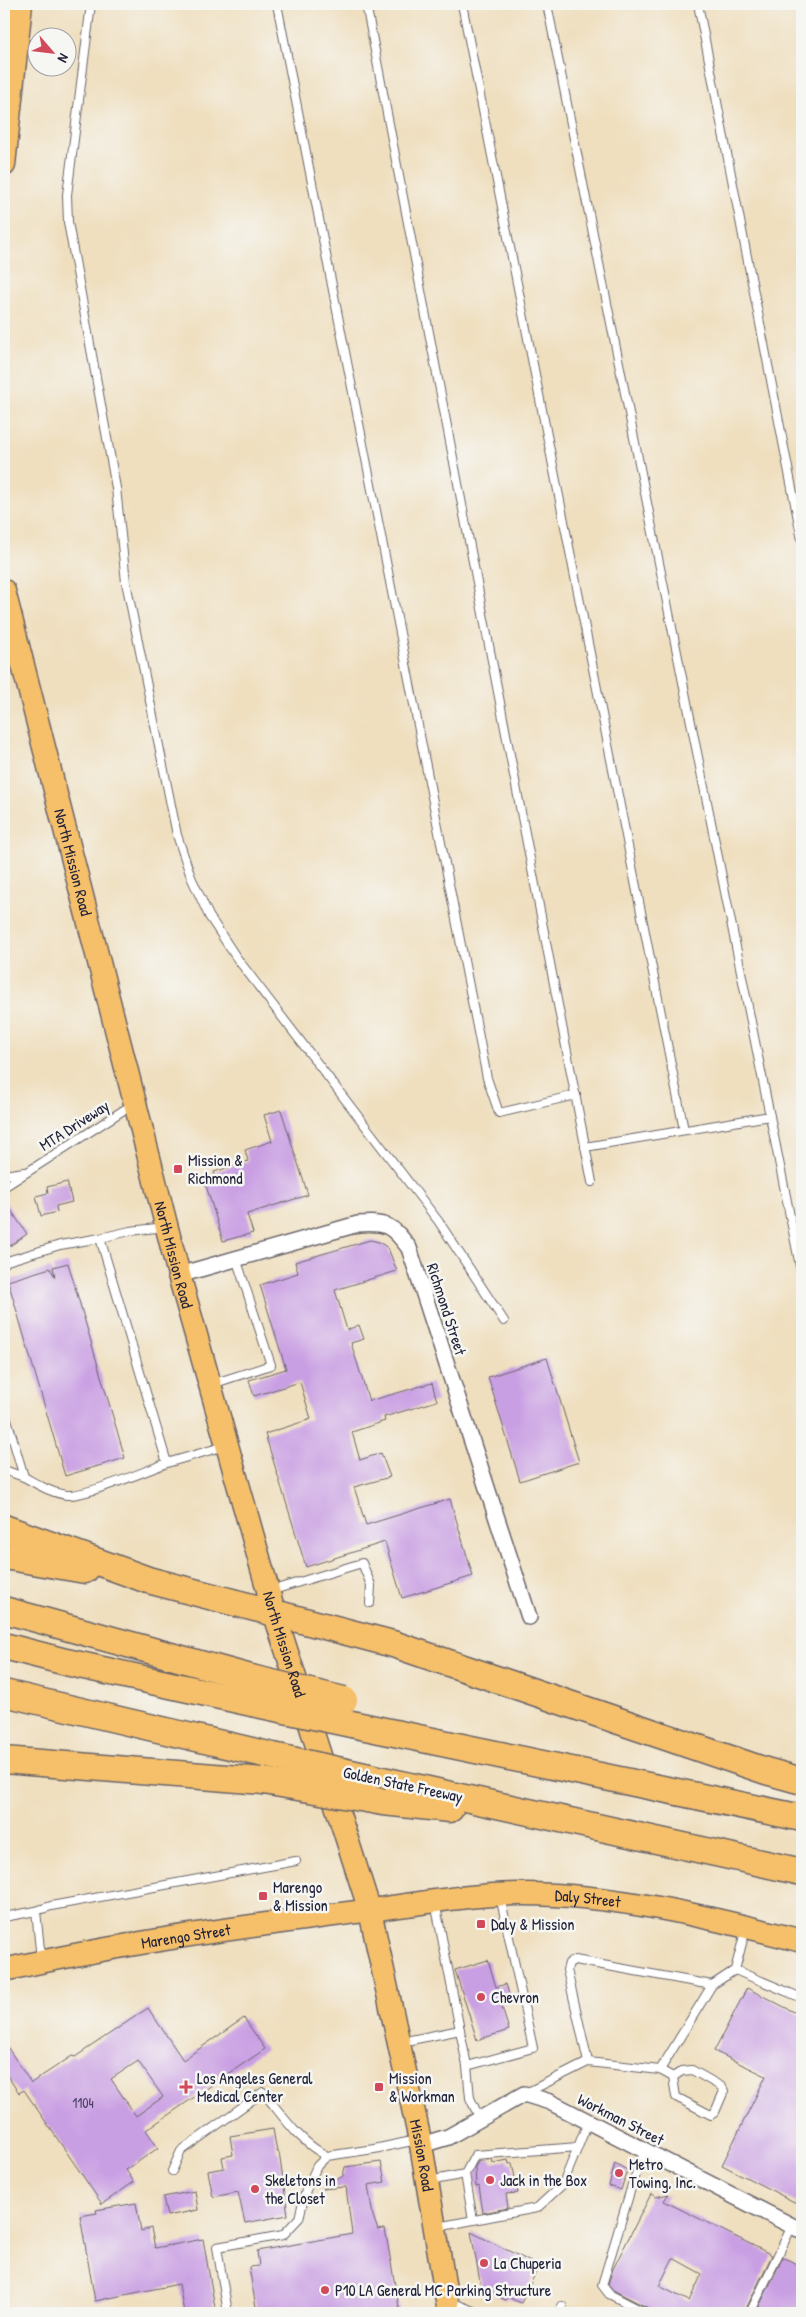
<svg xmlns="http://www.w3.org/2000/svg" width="806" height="2317" viewBox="0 0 806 2317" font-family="'Patrick Hand',sans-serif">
<rect width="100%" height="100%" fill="#f6f6f2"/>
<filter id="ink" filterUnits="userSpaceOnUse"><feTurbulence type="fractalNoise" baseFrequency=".02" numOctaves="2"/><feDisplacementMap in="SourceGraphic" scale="10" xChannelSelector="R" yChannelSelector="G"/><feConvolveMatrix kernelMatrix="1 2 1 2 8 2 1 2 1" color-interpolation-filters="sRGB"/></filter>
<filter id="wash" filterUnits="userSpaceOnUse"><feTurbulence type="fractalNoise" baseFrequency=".0096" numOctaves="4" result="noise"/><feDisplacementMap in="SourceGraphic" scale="20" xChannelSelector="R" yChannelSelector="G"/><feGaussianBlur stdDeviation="1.12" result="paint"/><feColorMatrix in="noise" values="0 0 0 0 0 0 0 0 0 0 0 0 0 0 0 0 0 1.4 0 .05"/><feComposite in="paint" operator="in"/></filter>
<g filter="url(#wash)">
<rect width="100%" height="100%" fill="#efdfbf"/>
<g id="blocks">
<g fill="#c99fe3" fill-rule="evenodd">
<polygon points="281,1110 308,1195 247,1214 253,1233 223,1241 204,1179 215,1175 214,1172 248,1161 245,1150 272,1141 264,1115"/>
<polygon points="67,1182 72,1202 56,1206 57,1212 41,1216 36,1196 48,1193 47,1187"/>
<polygon points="4,1200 27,1234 4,1250"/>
<polygon points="370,1240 379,1242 388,1248 397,1271 335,1290 347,1330 359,1325 364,1339 351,1343 369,1401 432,1383 437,1401 384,1417 385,1421 352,1432 360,1460 381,1453 390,1477 354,1487 366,1525 450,1499 473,1576 402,1598 385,1542 306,1567 265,1434 311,1419 300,1382 254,1396 249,1380 286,1369 260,1285 298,1273 295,1262"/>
<polygon points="68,1263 125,1458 65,1476 8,1281 50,1268 55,1277 53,1267"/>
<polygon points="547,1358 579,1462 520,1481 488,1377"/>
<polygon points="488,1960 496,1987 506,1984 511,2001 501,2004 509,2030 477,2040 455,1970"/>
<polygon points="747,1988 802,2016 802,2206 722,2165 766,2076 714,2051"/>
<path d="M148,2008l35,52 61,-42 21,31 -119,81 12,18 -32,22 8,12 -32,22 -78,-114 -5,3 -15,-22v-29l27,41 41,-27 3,1zM138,2061l25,36 -27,19 -25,-37z"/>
<polygon points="273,2129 277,2152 279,2152 288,2215 245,2223 238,2192 213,2197 208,2171 224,2168 222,2157 233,2155 230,2136"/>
<polygon points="492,2159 493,2163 508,2160 509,2164 512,2163 518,2193 506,2194 508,2208 483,2213 479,2186 476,2187 475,2167 478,2162"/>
<polygon points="381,2162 385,2182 368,2185 373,2216 378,2230 385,2229 400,2313 257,2313 249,2267 259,2266 257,2251 352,2234 346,2187 322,2189 343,2176 345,2167"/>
<polygon points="615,2163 627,2170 621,2190 609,2186"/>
<polygon points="195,2191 198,2210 167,2216 163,2197"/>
<path d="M651,2194l5,3 12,-3 -4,7 108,54 -28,58h-86l-45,-23 -5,-6 5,-15zM673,2258l29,16 -13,27 -30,-15z"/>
<polygon points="136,2203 141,2231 151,2228 155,2248 171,2245 172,2246 172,2245 203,2239 216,2313 184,2313 179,2284 95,2301 80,2216 97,2213 96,2210"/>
<polygon points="471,2232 539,2266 521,2303 507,2297 505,2300 481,2287"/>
<polygon points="783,2257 802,2267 802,2300 798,2313 756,2313"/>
</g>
</g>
</g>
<g filter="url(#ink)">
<use href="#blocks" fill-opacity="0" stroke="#6a6469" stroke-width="1"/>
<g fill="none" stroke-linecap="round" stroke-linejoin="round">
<g stroke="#6a6469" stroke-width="10">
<g id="lane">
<polyline points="91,4 67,195 68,222 116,488 126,582 177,835 191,877 209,916 236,957 439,1222 504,1321"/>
<polyline points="277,4 487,1078 499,1113 576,1095"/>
<polyline points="366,4 592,1182"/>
<polyline points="462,4 684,1130"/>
<polyline points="547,4 802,1276"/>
<polyline points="698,4 802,540"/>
<polyline points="585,1147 770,1116"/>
<polyline points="4,1175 24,1172"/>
<polyline points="4,1187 133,1104"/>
<polyline points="165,1227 130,1231 100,1238 167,1463 225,1446"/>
<polyline points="4,1264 7,1261 60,1245 100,1238"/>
<polyline points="212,1384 271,1365 236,1258"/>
<path d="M4,1409l20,68c13,7 27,16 43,18 17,2 81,-25 100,-32"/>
<polyline points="4,1470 24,1477"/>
<polyline points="270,1591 362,1563 371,1585 370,1603"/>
<polyline points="435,1902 467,2066 533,2048 500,1896"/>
<polyline points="36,1911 41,1959"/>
<polyline points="4,1917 36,1911 51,1906 296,1861"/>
<polyline points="746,1928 735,1970 802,1998"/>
<polyline points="401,2042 460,2030"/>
<polyline points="588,2062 567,1970 569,1963 575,1960 712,1985"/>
<polyline points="467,2066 470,2098 480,2119"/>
<polyline points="660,2070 712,1985 735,1970"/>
<polygon points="692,2070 722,2087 724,2091 715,2112 711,2115 676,2097 673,2077 682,2071"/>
<polyline points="526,2093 588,2062 660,2070 673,2077"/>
<polyline points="645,2151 632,2185 602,2285 609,2294 646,2313"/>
<path d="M172,2171l9,-20 82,-59c20,24 36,50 64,64"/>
<polyline points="465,2174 473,2220"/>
<polyline points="429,2181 465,2174 475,2155 578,2147"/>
<polyline points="437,2227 537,2208 563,2184 588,2122"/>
<polyline points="451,2302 478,2313"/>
<polyline points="228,2313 217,2247 283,2235 299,2218 306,2190 317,2166 327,2156 374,2149 417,2140"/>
<polyline points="558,2313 562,2306"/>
<polyline points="750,2313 792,2226"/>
</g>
</g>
<g stroke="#6a6469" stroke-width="18">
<g id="street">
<path d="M179,1275l179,-51c29,-2 34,1 51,24l120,369"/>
<polyline points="421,2145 448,2137 524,2094 550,2102 802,2231"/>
</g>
</g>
<g stroke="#6a6469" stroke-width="25">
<g id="primary">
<polyline points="4,165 21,4"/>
<path id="s1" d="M4,591l175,684 96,340 95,296 51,234 28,168"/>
<path id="s2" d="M4,1970c113,-26 229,-42 345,-57 56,-7 112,-18 169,-19 92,-1 196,24 284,47"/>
</g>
</g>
<g stroke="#6a6469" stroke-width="29">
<g id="highway">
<polyline points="4,1528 148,1580 393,1644 766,1771 802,1781"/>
<polyline points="4,1556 85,1570"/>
<polyline points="4,1610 251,1678"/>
<polyline points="4,1646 66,1662 252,1703"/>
<polyline points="4,1693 273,1756"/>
<polyline points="356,1725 802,1818"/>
<polyline points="4,1760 264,1781"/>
<polyline points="369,1777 802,1872"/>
<polyline points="383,1802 450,1809"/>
</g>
</g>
<use href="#lane" stroke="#fff" stroke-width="8"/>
<use href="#street" stroke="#fff" stroke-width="15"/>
<use href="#primary" stroke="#f6c06b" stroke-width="22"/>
<use href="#highway" stroke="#f6c06b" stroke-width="26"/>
<g stroke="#6a6469" stroke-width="29" stroke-linecap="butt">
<g id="highway-bridge">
<polyline points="251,1678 344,1700"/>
<polyline points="252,1703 356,1725"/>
<polyline points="273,1756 369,1777"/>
<polyline points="264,1781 383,1802"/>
</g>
</g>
<use href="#highway-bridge" stroke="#f6c06b" stroke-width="26"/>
</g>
</g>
<g fill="#d1495b" stroke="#f6f6f2" stroke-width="2">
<rect x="173" y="1164" width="10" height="10" rx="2.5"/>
<rect x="258" y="1891" width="10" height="10" rx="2.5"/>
<rect x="476" y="1919" width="10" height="10" rx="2.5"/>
<circle cx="481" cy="1997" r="5"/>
<path d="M183.5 2079.5h5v5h5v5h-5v5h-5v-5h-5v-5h5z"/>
<rect x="374" y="2082" width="10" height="10" rx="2.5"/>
<circle cx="619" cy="2173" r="5"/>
<circle cx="490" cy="2180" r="5"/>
<circle cx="255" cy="2189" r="5"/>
<circle cx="484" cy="2263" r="5"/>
<circle cx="325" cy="2290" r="5"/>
</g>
<g text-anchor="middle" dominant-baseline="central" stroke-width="5" stroke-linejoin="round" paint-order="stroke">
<g font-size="14" fill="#4c4165">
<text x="83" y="2102">1104</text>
</g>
<g font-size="16" fill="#22223b" stroke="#f6f6f2">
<text stroke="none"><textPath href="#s1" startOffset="280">North Mission Road</textPath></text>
<text transform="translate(74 1125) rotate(-33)">MTA Driveway</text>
<text stroke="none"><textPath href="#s1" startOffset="685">North Mission Road</textPath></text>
<text transform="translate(447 1309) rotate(72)">Richmond Street</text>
<text stroke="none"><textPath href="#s1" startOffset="1090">North Mission Road</textPath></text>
<text transform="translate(403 1784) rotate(12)">Golden State Freeway</text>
<text stroke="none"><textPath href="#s2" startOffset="590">Daly Street</textPath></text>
<text stroke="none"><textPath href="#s2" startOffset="185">Marengo Street</textPath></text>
<text transform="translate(621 2119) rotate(27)">Workman Street</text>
<text stroke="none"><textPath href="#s1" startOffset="1620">Mission Road</textPath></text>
</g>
<g font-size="16" fill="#22223b" stroke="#f6f6f2" text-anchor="start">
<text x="188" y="1160">Mission &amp;<tspan x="188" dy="18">Richmond</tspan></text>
<text x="273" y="1887">Marengo<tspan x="273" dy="18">&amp; Mission</tspan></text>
<text x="491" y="1924">Daly &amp; Mission</text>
<text x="491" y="1997">Chevron</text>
<text x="197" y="2078">Los Angeles General<tspan x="197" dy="18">Medical Center</tspan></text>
<text x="389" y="2078">Mission<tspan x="389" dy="18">&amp; Workman</tspan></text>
<text x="629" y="2164">Metro<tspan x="629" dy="18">Towing, Inc.</tspan></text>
<text x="265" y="2180">Skeletons in<tspan x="265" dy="18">the Closet</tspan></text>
<text x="500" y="2180">Jack in the Box</text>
<text x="494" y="2263">La Chuperia</text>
<text x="335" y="2290">P10 LA General MC Parking Structure</text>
</g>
</g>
<rect width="806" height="2317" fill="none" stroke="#f6f6f2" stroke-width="20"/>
<g transform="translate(52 52) rotate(118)"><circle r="24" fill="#f6f6f2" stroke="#a1a1a9"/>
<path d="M0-4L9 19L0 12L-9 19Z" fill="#d1495b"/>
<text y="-8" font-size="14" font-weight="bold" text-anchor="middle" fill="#22223b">N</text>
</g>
</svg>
